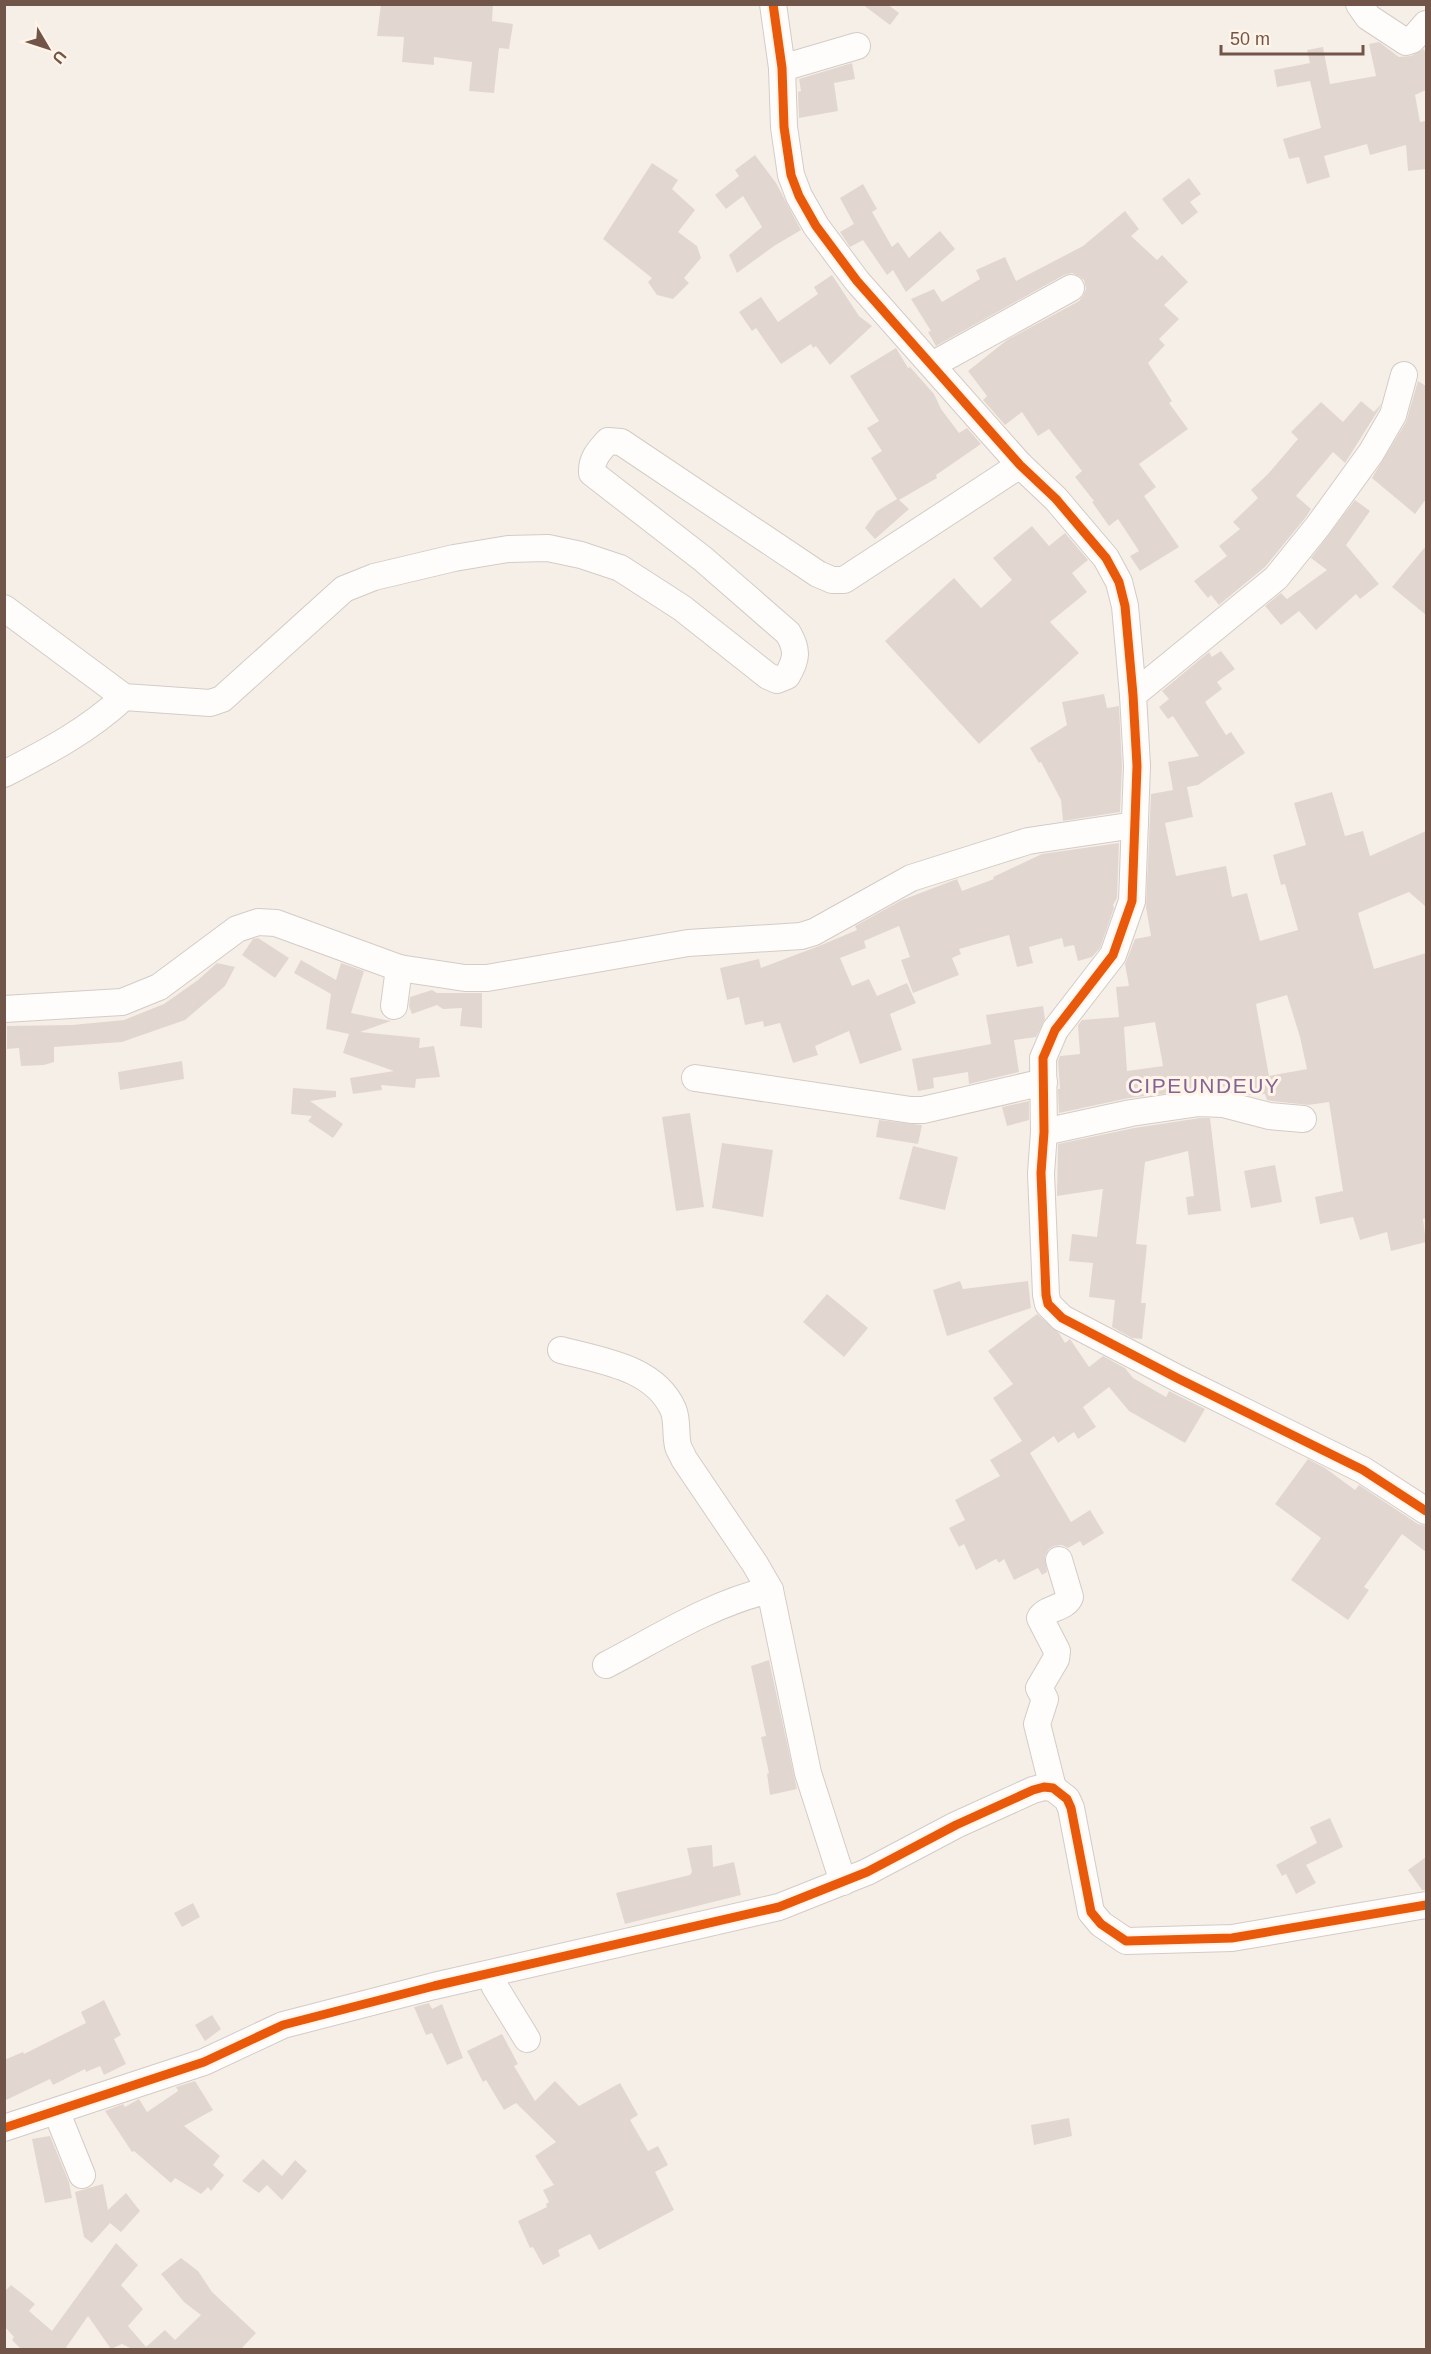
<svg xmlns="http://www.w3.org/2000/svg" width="1431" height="2354" viewBox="0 0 1431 2354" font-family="Helvetica,sans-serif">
<rect width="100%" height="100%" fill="#f6efe8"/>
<g fill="#e2d7d0" fill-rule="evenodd">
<polygon points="381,4 493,4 492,21 513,24 509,49 499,48 494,93 469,91 472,62 434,57 434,65 402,62 404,37 377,36"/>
<polygon points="862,4 887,4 899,13 890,25"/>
<polygon points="1379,42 1399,57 1411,56 1424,49 1426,55 1426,90 1415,95 1420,122 1426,121 1426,169 1408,171 1406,145 1370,155 1367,144 1324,156 1330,177 1307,184 1299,157 1289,159 1283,139 1321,128 1310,81 1277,87 1274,70 1310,63 1307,50 1323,47 1330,84 1376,76 1369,44"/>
<polygon points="852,63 855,79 834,83 838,111 799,118 798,92 801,91 799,79"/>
<polygon points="755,155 776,183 801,230 774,246 737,273 729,255 762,227 743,196 726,209 715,195 739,176 735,170"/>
<polygon points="652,163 678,180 672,189 695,210 678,232 697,246 701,258 684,278 689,283 673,299 657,295 648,282 652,278 603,239"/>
<polygon points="1189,178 1201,194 1190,202 1198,212 1182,225 1162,199"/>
<polygon points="863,184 877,209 872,212 892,247 898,242 909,258 940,231 955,249 906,292 893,270 887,275 863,240 850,247 840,232 854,224 840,198"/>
<polygon points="1125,211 1139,229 1131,236 1157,260 1162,255 1188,282 1164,305 1179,319 1159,339 1165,345 1148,363 1172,401 1169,403 1188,429 1139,464 1156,487 1144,496 1179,547 1140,571 1130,556 1139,551 1118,519 1109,526 1092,502 1094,501 1075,477 1082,471 1049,429 1038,436 1022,412 1005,425 983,400 987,396 968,371 1007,340 1079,301 1083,296 1086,289 1084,280 1079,276 1072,273 1064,275 936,346 928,332 931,331 911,299 934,289 942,302 980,279 976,270 1005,257 1016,281 1083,246"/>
<polygon points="832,275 859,316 872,326 830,365 816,346 813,348 811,344 781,364 756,328 752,331 739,312 761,297 778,322 818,294 814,287"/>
<polygon points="896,348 908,368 910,367 934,394 941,409 959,433 967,428 981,444 936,475 937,478 899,500 909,509 875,539 865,528 877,511 897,499 871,458 882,451 867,428 879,421 850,376"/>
<polygon points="1418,381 1426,386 1426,499 1415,514 1372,478 1406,422"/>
<polygon points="1361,401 1374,412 1381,404 1379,409 1345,463 1333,452 1296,496 1311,509 1306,517 1265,567 1219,605 1211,595 1208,598 1194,581 1227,556 1219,546 1240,529 1233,522 1258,498 1251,490 1268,474 1298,439 1291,432 1321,402 1343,422"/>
<polygon points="1355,500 1370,511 1346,545 1379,584 1360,599 1356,594 1316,630 1299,611 1281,625 1265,606 1281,593 1287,599 1327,570 1311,558"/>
<polygon points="1032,526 1049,546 1065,533 1088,560 1072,573 1087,592 1050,622 1079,653 979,744 885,641 954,578 981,608 1012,580 993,558"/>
<polygon points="1426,546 1426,615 1392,587"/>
<path d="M1221,651l14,18 -18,13 5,7 -17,13 21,33 5,-3 14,21 -47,32 -11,2 6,30 -28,6 11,53 50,-10 6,31 15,-4 13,48 38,-11 -13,-46 -4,1 -8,-30 33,-10 -12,-42 38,-11 13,44 18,-5 7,25 56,-25v76l-17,-15 -51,21 16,56 52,-16v265l-3,1 3,23 -35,9 -4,-19 -27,8 -7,-23 -33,7 -5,-27 28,-6 -14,-89 -21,3 -36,-4 -5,-1 -2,-6 -16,1 -20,-5 -1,-4 -99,12 -70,15 -1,-24h2l-2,-28 2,-5 20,-2 -2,-29 4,-5 37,-3 -3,-30 13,-1 -4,-22 10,-25 16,-3 -5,-29 5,-113 22,-4 -5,-28 31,-6 -26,-40 -5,3 -9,-12 10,-8 -7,-8 47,-39 3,5zM1287,995l13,42 7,32 -38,7 -13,-72zM1155,1022l8,44 -36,5 -3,-44z"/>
<polygon points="1104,694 1107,708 1119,706 1122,766 1120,812 1063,821 1061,800 1041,762 1039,763 1030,748 1067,725 1062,702"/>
<polygon points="1119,843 1117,898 1113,905 1114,908 1100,948 1092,957 1078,961 1074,945 1064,947 1062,938 1029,947 1033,963 1017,967 1009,935 959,949 961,954 952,958 959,975 913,993 901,960 910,957 899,926 864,941 866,948 840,958 852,986 869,979 877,996 907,983 916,1003 890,1014 902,1050 860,1064 849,1031 815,1046 818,1055 793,1063 780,1023 764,1027 763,1021 745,1025 739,997 727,1000 720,968 759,959 761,968 819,946 857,930 855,926 902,900 957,879 962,891 994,879 993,877 1042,854"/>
<polygon points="258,938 289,958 275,978 242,955 253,939"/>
<polygon points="301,960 336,980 341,963 364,971 351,1013 391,1021 360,1032 420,1038 419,1048 434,1046 440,1077 416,1079 415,1088 381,1085 382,1090 353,1094 350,1078 394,1071 343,1053 349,1034 326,1029 331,994 294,973"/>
<polygon points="217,963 235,967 225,986 185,1020 122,1042 54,1047 54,1062 44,1065 21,1066 19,1048 7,1049 7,1026 72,1025 124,1020 164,1004 198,980"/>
<polygon points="432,990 437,993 482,993 482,1028 460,1026 462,1008 443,1009 437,1005 412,1014 409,1006 410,997"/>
<polygon points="1043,1006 1045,1019 1036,1037 1014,1040 1019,1072 969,1084 968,1072 933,1078 934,1088 918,1091 912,1059 991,1044 986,1015"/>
<polygon points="182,1061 184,1079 120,1090 118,1072"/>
<polygon points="293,1088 336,1091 336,1097 310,1101 343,1124 333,1138 308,1121 312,1116 291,1114"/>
<polygon points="1029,1101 1029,1120 1007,1126 1002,1107"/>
<polygon points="690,1113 704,1207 676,1211 662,1117"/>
<polygon points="1200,1118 1210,1118 1221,1211 1188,1215 1186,1197 1194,1196 1188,1151 1145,1162 1136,1244 1147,1245 1141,1303 1146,1303 1142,1339 1132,1338 1112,1327 1115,1300 1089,1297 1093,1263 1069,1261 1072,1234 1097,1237 1103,1189 1057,1196 1058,1144 1134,1128"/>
<polygon points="879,1120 922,1125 918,1144 876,1137"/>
<polygon points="722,1143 773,1150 763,1217 712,1208"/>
<polygon points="913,1146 958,1157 945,1210 899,1199"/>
<polygon points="1275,1165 1282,1202 1251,1208 1244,1171"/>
<polygon points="960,1281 963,1289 1028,1281 1031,1308 947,1336 933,1290"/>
<polygon points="827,1294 868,1328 844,1357 803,1322"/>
<polygon points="1037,1314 1059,1333 1065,1343 1070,1339 1089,1367 1103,1356 1125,1368 1133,1378 1166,1397 1169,1391 1205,1409 1185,1443 1129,1411 1109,1387 1083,1407 1096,1427 1078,1439 1074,1432 1058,1443 1054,1436 1030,1453 1071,1522 1090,1510 1104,1533 1083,1546 1080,1541 1068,1548 1062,1545 1054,1546 1049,1549 1045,1556 1047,1572 1042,1575 1038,1568 1014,1580 1004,1559 999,1563 996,1559 976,1570 964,1544 959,1547 949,1528 965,1520 955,1500 1000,1476 990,1460 1022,1441 993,1398 1013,1384 988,1351"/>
<polygon points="1308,1459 1325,1468 1355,1490 1359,1485 1418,1524 1426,1526 1426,1552 1402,1534 1364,1587 1369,1590 1348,1620 1291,1580 1321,1538 1275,1504"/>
<polygon points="769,1660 797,1789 770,1795 767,1774 769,1773 761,1737 766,1736 751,1666"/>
<polygon points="1330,1818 1343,1847 1306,1865 1316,1883 1296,1894 1286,1874 1282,1876 1276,1865 1317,1843 1310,1827"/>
<polygon points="712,1845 713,1867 734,1862 741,1895 625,1924 616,1893 690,1875 692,1872 687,1848"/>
<polygon points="1426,1857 1426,1890 1422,1890 1408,1870"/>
<polygon points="193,1903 200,1917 182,1927 174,1913"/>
<polygon points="104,2000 121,2035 114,2039 126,2064 104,2075 100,2066 86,2072 85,2069 53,2085 50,2079 4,2101 4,2060 23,2052 24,2054 86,2023 81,2012"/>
<polygon points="429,2003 432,2009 442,2004 463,2058 447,2065 432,2033 426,2035 414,2007"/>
<polygon points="212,2015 221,2029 205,2041 195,2025"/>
<polygon points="502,2034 518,2064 514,2066 535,2101 555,2081 579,2106 620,2083 638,2115 630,2120 648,2151 658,2146 668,2165 655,2172 674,2210 599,2250 590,2234 558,2250 560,2256 543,2265 533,2247 530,2248 518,2221 547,2207 546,2204 549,2202 543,2190 554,2185 535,2156 556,2142 516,2103 504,2110 486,2080 483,2082 467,2051"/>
<polygon points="195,2081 213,2110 184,2126 220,2156 213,2165 224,2175 211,2191 208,2187 201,2194 175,2178 171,2183 134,2151 132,2152 105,2111 123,2104 125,2107 139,2099 147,2112 178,2091 176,2087"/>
<polygon points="1069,2118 1072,2136 1034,2145 1031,2125"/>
<polygon points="50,2136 69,2182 72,2198 45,2203 32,2139"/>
<polygon points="263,2159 282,2176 295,2160 307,2171 282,2200 267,2185 259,2193 242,2181"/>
<polygon points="103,2184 108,2210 126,2193 140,2211 121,2232 110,2223 92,2243 84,2237 75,2192"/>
<polygon points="116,2243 138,2265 121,2285 143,2309 128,2326 146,2347 165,2330 175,2340 201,2315 184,2302 161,2274 181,2258 198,2271 212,2292 256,2333 241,2349 132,2349 122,2344 111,2349 88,2316 65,2349 21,2349 12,2340 14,2337 4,2326 4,2292 11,2285 35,2304 29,2311 52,2331"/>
</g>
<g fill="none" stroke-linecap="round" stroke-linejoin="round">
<g stroke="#d4cbc5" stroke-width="28">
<g id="minor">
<polyline points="773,4 782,68 784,127 791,175 799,196 816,226 857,281 1020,465 1056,499 1106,558 1119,582 1125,606 1133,695 1137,766 1132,901 1113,955 1055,1030 1043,1058 1044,1132 1041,1173 1046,1295 1048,1304 1062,1318 1179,1379 1363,1470 1426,1511"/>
<polyline points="1359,4 1368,17 1406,42 1412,40 1426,24"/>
<polyline points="782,68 857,46"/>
<polyline points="932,365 1071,288"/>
<path d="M4,608l120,89 86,6 12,-4 122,-110 30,-12 80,-19 54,-9 40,-1 33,7 39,13 62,40 86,68 9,4 10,-4c10,-17 11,-26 1,-43l-85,-74 -111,-86c-1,-14 7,-22 16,-32l13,1 197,132 14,6h12l176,-115"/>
<polyline points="1133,695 1276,578 1318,526 1371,453 1393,415 1404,375"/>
<path d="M4,774c43,-22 85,-44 120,-77"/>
<polyline points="394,1006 399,968"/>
<polyline points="4,1009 122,1002 159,987 237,929 258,922 276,923 399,968 465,978 487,978 688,943 801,936 814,932 911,878 1028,841 1135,825"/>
<polyline points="695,1078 911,1110 923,1110 1044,1082"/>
<polyline points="1044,1132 1131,1113 1199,1103 1223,1104 1269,1116 1303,1119"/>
<path d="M561,1350c40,11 93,17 112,59 5,11 2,25 5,37 1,4 4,8 6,13l71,105 15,26 38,183 35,109"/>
<path d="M606,1665c52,-27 106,-62 164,-75"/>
<path d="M1053,1788l-16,-64 8,-25 -6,-11 17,-29 1,-8 -17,-33c7,-11 25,-9 30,-21l-11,-37"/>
<polyline points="490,1975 495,1987 527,2039"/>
<polyline points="57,2113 82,2175"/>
<polyline points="4,2128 204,2062 283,2025 434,1986 779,1907 867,1872 956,1825 1033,1790 1044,1787 1053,1788 1067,1799 1071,1808 1091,1912 1101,1924 1126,1941 1232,1938 1426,1905"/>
</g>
</g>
<use href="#minor" stroke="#fefdfc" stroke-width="26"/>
<g stroke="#fff4e7" stroke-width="13">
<g id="cycleway">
<polyline points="773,4 782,68 784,127 791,175 799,196 816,226 857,281 1020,465 1056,499 1106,558 1119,582 1125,606 1133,695 1137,766 1132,901 1113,955 1055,1030 1043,1058 1044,1132 1041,1173 1046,1295 1048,1304 1062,1318 1179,1379 1363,1470 1426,1511"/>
<polyline points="4,2128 204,2062 283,2025 434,1986 779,1907 867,1872 956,1825 1033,1790 1044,1787 1053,1788 1067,1799 1071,1808 1091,1912 1101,1924 1126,1941 1232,1938 1426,1905"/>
</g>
</g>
<use href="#cycleway" stroke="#e8590c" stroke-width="9"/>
</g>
<g text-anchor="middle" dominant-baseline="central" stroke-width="6" stroke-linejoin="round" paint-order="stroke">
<g font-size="21" letter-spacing="1.5" fill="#826496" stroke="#fff4e7">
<text x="1204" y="1085">CIPEUNDEUY</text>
</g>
</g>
<rect width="1431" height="2354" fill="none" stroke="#725549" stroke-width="12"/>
<g transform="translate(48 48) rotate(129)" stroke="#fff4e7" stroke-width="4.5" paint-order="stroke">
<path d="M0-4.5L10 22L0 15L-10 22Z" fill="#725549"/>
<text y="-9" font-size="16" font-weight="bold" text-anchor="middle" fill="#725549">U</text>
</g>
<path d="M1221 45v9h142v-9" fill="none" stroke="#725549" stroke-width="3"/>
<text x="1230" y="45" font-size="18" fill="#725549" stroke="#fff4e7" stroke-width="4.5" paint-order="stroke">50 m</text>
</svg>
